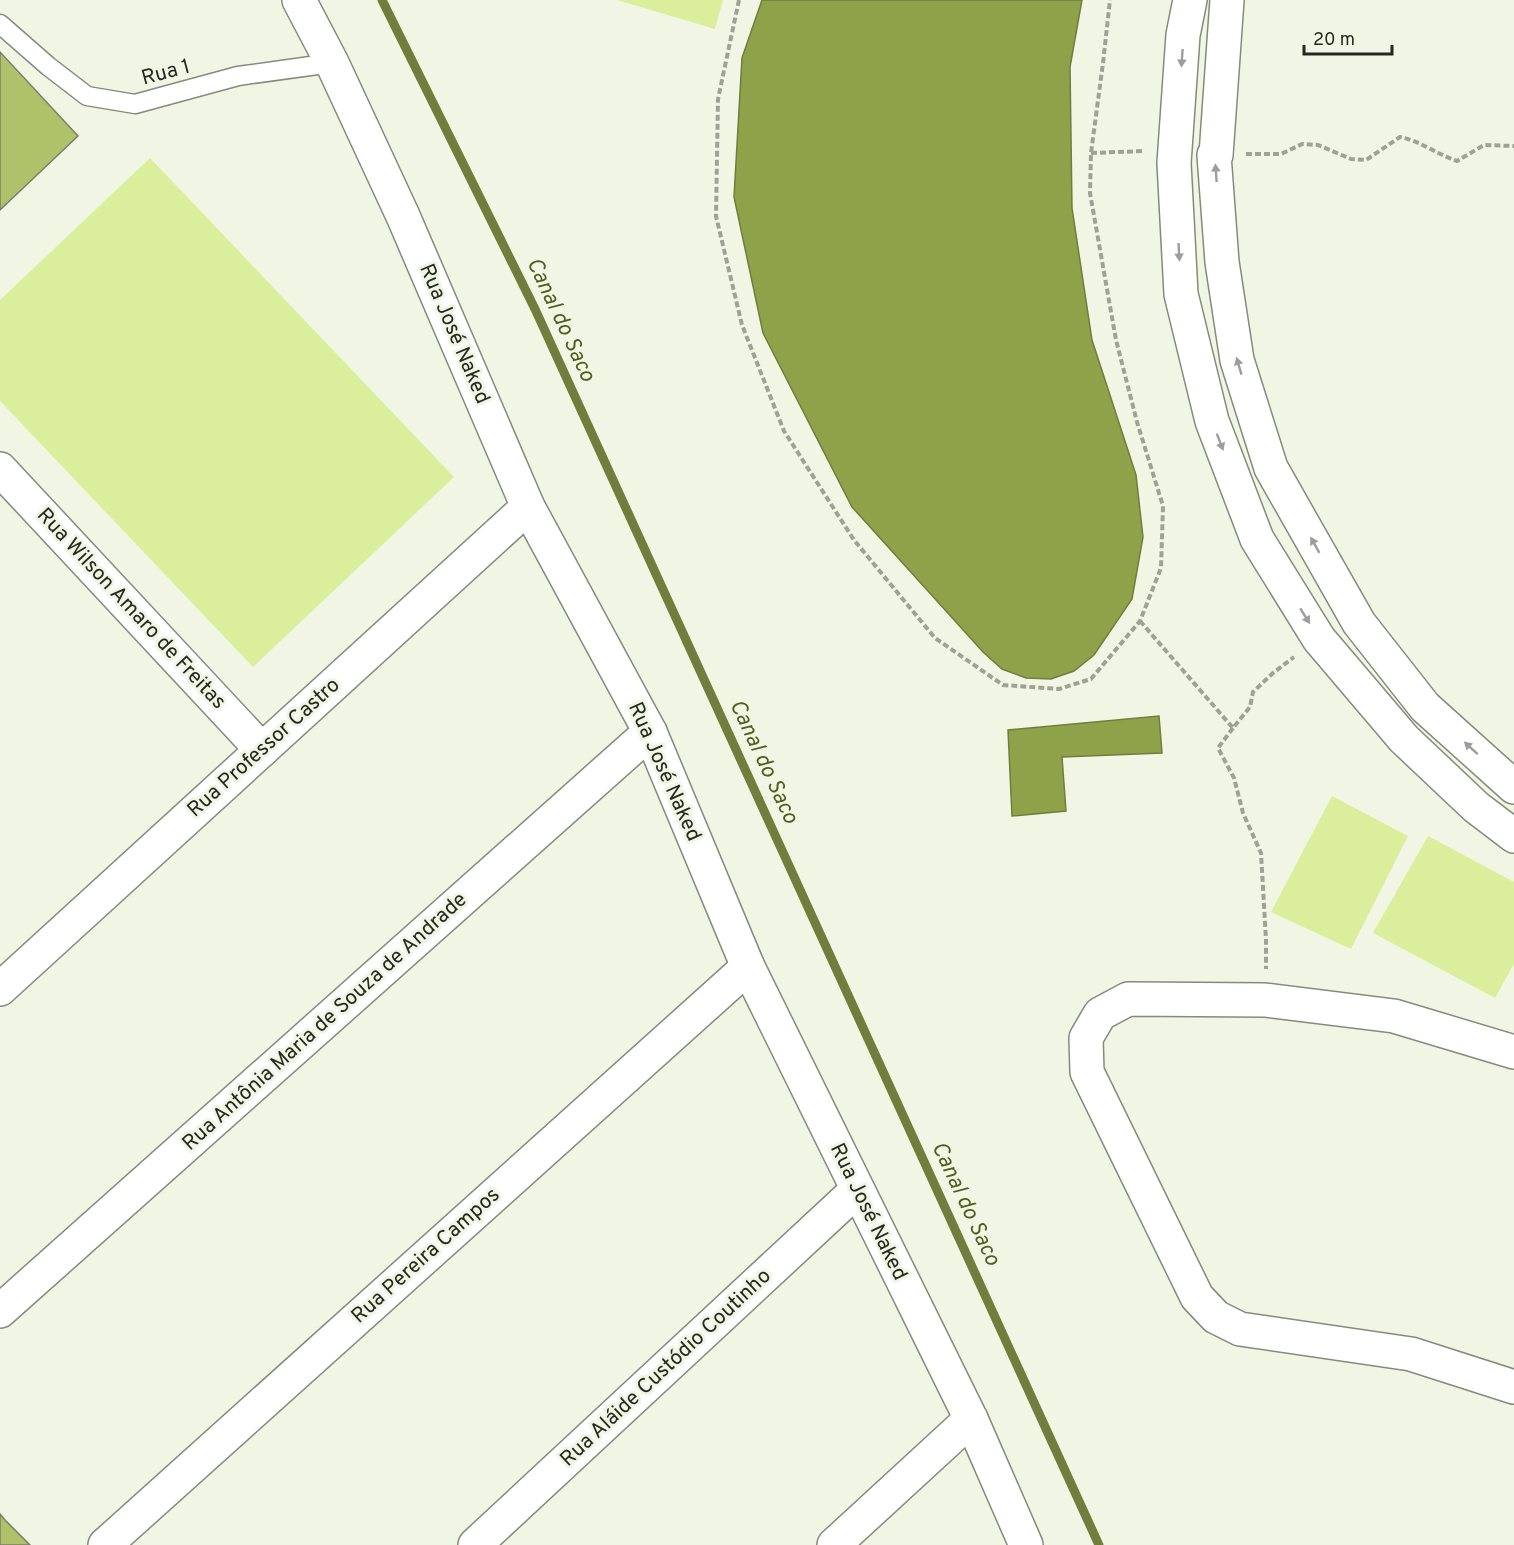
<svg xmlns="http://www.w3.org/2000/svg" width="1514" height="1545" viewBox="0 0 1514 1545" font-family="Overpass,sans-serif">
<rect width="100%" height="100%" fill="#f1f6e4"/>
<g fill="#dbee9b">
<polygon points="617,0 723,0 715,29"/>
<polygon points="150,158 454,477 253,667 0,401 0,300"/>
<polygon points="1332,796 1408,836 1351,949 1271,912"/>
<polygon points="1428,836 1514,882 1514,964 1495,998 1373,933"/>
</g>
<g fill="#90a249" stroke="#707d3d" stroke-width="1.5">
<polygon points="762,0 1082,0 1070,67 1072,208 1092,340 1136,475 1143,537 1132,599 1094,655 1074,671 1051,679 1026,678 1002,669 983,652 852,507 763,333 734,197 742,58"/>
<polygon points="1159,716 1162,753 1062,757 1066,811 1012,816 1008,730"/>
</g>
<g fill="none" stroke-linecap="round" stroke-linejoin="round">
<polyline stroke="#707d3d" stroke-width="9" points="382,0 535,309 1099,1545"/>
</g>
<g fill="#afc269" stroke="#7a7e6f" stroke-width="1.5">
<polygon points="0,52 78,136 0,210"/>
<polygon points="0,1514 5,1520 30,1545 0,1545"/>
</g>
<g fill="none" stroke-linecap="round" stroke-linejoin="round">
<g stroke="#858a7a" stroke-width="21">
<polyline id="service" points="0,24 48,66 87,96 135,104 238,76 332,63"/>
</g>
<g stroke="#858a7a" stroke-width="36">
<g id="minor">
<polyline points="299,0 332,63 403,216 528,507 650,732 748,967 971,1419 1026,1545"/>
<polyline points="1190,0 1183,35 1174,163 1181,294 1212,421 1257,539 1319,639 1404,739 1476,807 1514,836"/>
<polyline points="1227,0 1216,155 1214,155 1222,262 1237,360 1271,468 1359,623 1425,707 1514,787"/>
<polyline points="0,469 262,750"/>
<polyline points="0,989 528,507"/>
<polyline points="1514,1052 1394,1016 1265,1000 1128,999 1100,1014 1086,1038 1087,1072 1197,1297 1216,1317 1240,1329 1411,1354 1514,1387"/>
<polyline points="0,1311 650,732"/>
<polyline points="105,1545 748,967"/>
<polyline points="475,1545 857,1190"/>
<polyline points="834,1545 971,1419"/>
</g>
</g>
<g stroke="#9ea295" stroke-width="4" stroke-dasharray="6 3" stroke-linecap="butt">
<polyline points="739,0 718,99 716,216 742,325 784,431 854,540 935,638 1003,685 1059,689 1091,679 1140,621 1161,568 1163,506 1137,422 1116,340 1090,193 1091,153 1103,63 1110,0"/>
<polyline points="1091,153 1144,151"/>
<path d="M1246,154h35l21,-10 16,1 33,14 15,1 34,-23c20,4 37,17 57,24l27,-16 30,1"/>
<polyline points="1140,621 1233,728 1250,707 1253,692 1273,673 1294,657"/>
<polyline points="1233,728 1218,748 1234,778 1243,813 1261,853 1266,940 1266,969"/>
</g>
<use href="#service" stroke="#fff" stroke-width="18"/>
<use href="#minor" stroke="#fff" stroke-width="33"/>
</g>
<defs><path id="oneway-solid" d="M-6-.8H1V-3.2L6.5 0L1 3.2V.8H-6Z" transform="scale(1.5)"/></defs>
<g fill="#9d9e9b">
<use href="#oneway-solid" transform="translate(1182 58) rotate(94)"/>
<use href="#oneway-solid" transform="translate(1216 173) rotate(-94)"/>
<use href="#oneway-solid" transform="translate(1179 252) rotate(87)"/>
<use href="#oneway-solid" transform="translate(1239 366) rotate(-106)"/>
<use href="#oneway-solid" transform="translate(1220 442) rotate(69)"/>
<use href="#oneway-solid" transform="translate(1315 545) rotate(-119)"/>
<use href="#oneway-solid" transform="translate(1305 616) rotate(58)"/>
<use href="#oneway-solid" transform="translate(1471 748) rotate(-138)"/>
</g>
<g text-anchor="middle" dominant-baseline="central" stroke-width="6" stroke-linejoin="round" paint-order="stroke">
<g font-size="21" fill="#252721" stroke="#f1f6e4">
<text transform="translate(166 73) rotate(-15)">Rua 1</text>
<text transform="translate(454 334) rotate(67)">Rua José Naked</text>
<text transform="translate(131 609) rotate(47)">Rua Wilson Amaro de Freitas</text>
<text transform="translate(264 748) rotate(-42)">Rua Professor Castro</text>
<text transform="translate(664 772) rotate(66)">Rua José Naked</text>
<text transform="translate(325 1022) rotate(-42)">Rua Antônia Maria de Souza de Andrade</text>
<text transform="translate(868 1212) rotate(64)">Rua José Naked</text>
<text transform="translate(426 1256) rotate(-42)">Rua Pereira Campos</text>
<text transform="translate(666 1368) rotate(-43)">Rua Aláide Custódio Coutinho</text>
</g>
<g font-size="22" font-style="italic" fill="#515d1e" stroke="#f1f6e4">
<text transform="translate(560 320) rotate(65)">Canal do Saco</text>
<text transform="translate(763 762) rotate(65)">Canal do Saco</text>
<text transform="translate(965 1204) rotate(65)">Canal do Saco</text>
</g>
</g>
<path d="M1304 45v9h88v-9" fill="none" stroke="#252721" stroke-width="3"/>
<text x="1313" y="45" font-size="18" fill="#252721" stroke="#f1f6e4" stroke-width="4.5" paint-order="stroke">20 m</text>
</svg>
